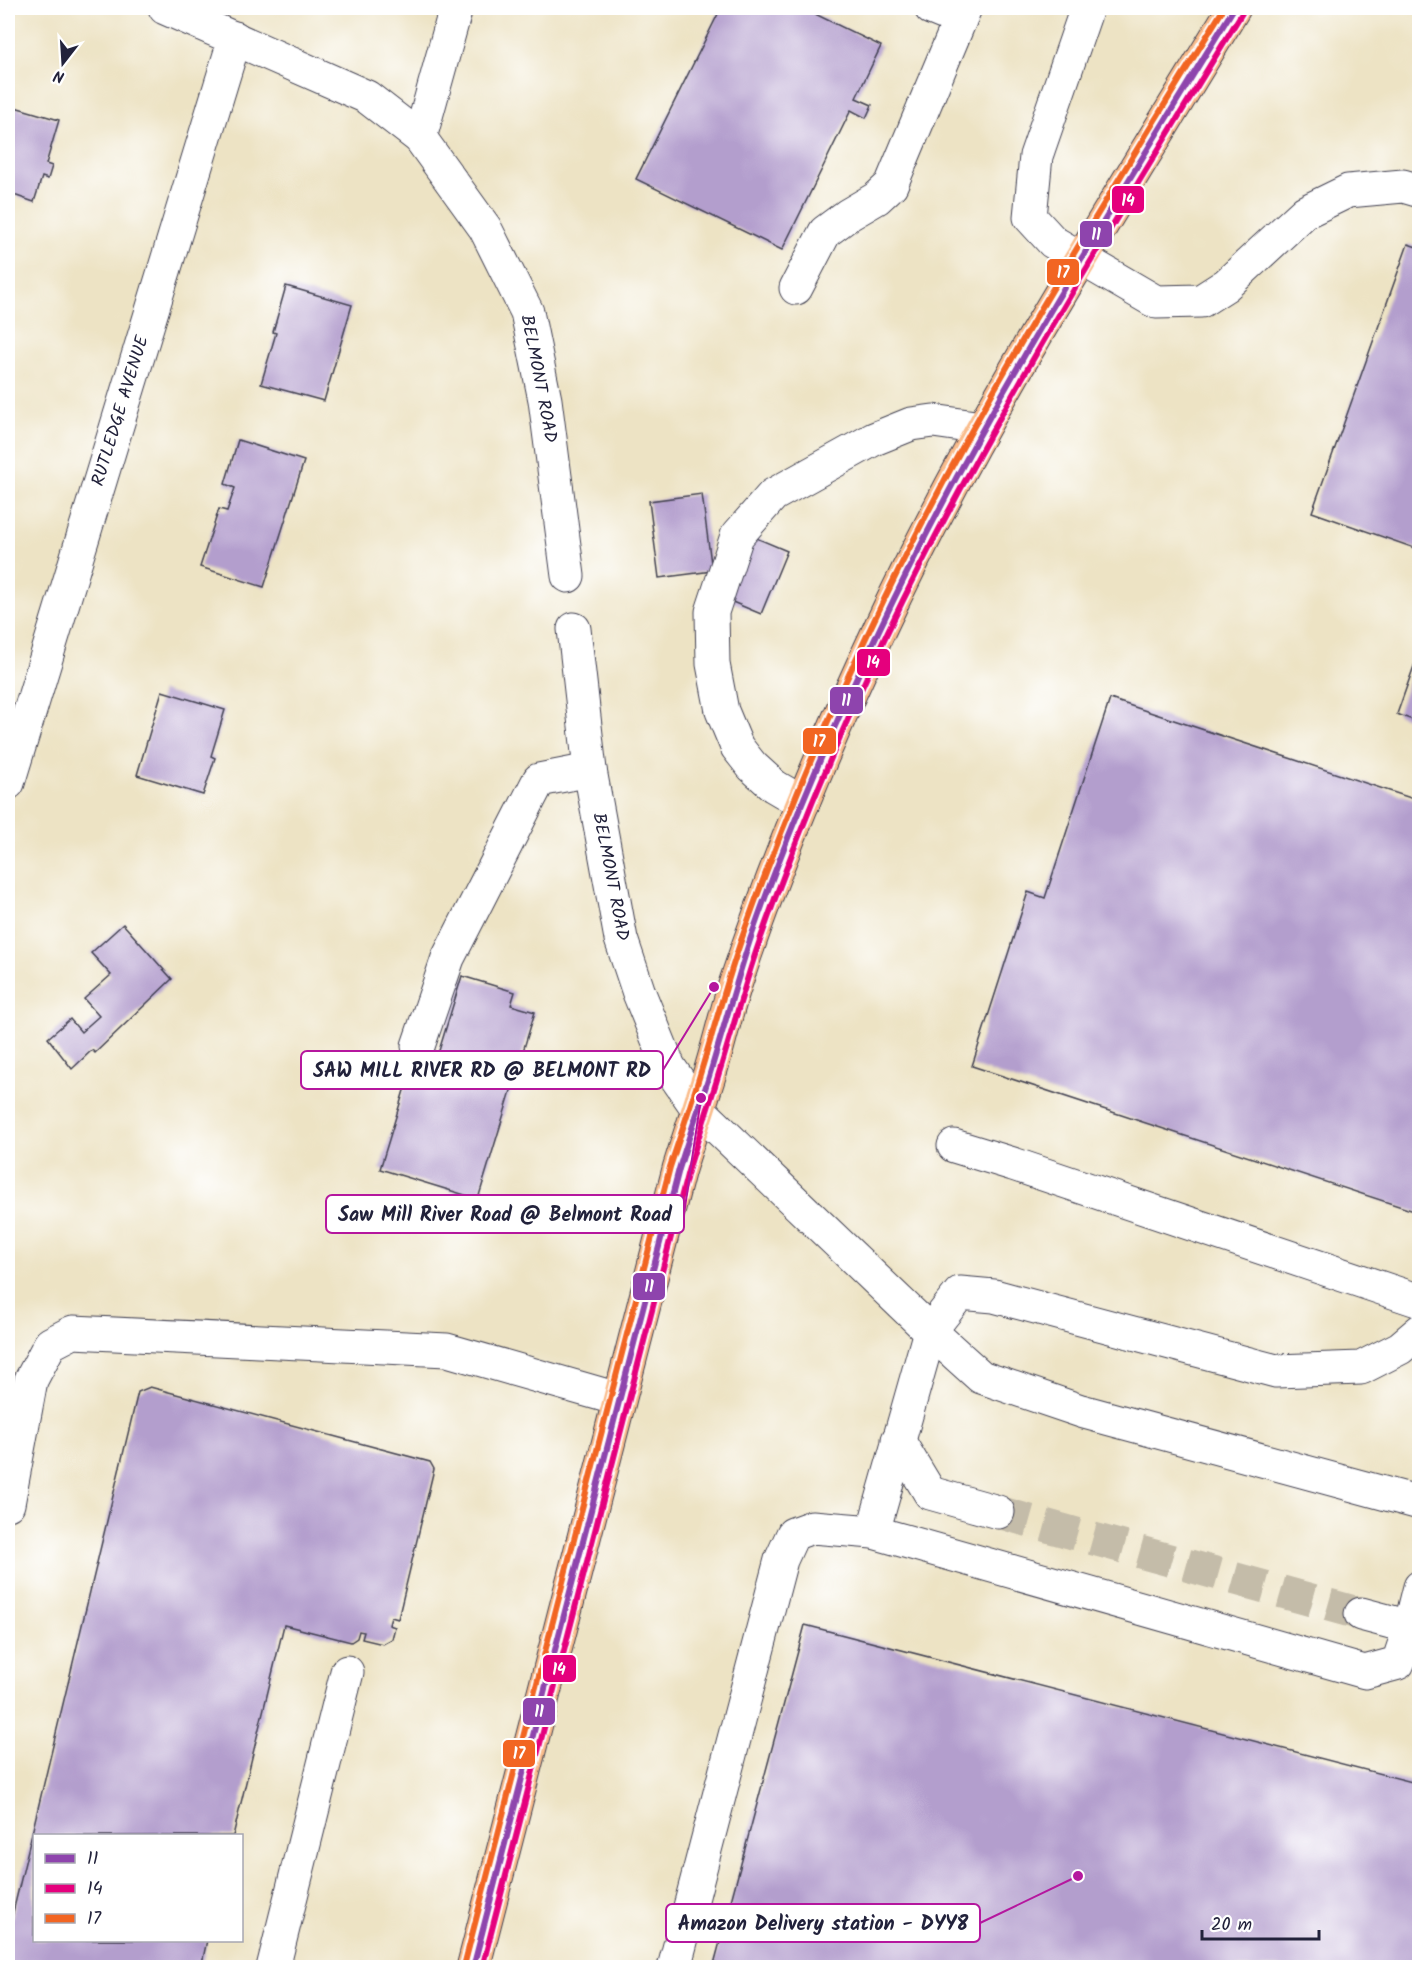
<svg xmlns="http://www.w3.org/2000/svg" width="1427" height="1975" viewBox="0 0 1427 1975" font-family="Kalam,sans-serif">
<rect width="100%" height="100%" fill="#fff"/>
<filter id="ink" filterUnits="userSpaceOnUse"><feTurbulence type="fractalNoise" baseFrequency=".0167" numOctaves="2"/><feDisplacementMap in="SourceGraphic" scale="12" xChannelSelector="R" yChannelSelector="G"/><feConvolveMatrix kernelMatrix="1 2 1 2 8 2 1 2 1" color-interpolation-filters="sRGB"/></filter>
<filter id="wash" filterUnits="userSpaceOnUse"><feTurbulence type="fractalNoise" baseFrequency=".008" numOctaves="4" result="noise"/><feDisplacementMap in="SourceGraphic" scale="24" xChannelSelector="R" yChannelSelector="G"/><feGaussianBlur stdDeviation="1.35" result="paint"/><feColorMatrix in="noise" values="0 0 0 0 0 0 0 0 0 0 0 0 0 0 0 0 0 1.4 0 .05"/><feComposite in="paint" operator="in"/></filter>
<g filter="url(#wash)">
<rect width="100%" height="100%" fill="#ede3c4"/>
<g id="blocks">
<g fill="#b39ecd">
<polygon points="721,8 803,8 881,46 856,98 872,105 866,118 851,110 782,250 636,179"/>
<polygon points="8,105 59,120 46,164 52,166 48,179 42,177 34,202 8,193"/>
<polygon points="1408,244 1420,248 1420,550 1312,512"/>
<polygon points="286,286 352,305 324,401 261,384 276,333 273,332"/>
<polygon points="238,440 304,461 264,587 200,567 219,509 227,511 235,488 225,484"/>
<polygon points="702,494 712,571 659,578 649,501"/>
<polygon points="749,535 787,551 761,614 723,598"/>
<polygon points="1419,652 1420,652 1420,723 1397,714"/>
<polygon points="162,691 225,710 211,756 215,758 203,795 137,775"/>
<polygon points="1110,699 1420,801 1420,1213 972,1066 1028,892 1045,898"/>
<polygon points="123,924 172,979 95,1053 92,1050 72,1069 48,1038 70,1019 81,1032 99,1016 84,999 111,975 91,953"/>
<polygon points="462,976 515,992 511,1005 535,1012 478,1199 380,1169 413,1061 434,1067"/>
<polygon points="150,1387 430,1462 434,1469 398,1619 391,1617 389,1625 395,1627 392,1639 383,1644 362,1639 364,1632 359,1631 357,1638 351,1642 284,1625 233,1836 34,1836 34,1940 207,1940 201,1968 8,1968 8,1933 138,1392"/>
<polygon points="805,1625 1420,1784 1420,1968 713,1968"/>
</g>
</g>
</g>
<g filter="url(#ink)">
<use href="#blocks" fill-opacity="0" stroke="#403f50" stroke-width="1.5"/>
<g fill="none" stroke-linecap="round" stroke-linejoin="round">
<polyline stroke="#c4bca9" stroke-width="33" stroke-dasharray="33 16" stroke-linecap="butt" points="998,1512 1361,1614"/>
<g stroke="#403f50" stroke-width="35">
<g id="minor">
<polyline points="165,8 367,97 420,138 485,228 527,312 545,400 568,576"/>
<polyline points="931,8 960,20"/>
<polyline points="1087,8 1036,156 1030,217 1053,242 1156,302 1201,301 1226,285 1305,212 1348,191 1403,186 1420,191"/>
<polyline points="420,138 456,8"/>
<polyline points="796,288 825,232 848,215 877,198 891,185 965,8"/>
<polyline points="574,629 590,770 621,939 639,993 669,1067 698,1109 930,1331 981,1377 1081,1411 1420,1503"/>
<polyline points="8,783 235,38"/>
<polyline points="803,803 774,786 752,766 737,747 722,711 713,664 712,612 737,536 773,495 874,439 911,424 933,421 982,428"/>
<polyline points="418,1046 448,958 539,780 590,770"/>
<polyline points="954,1146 1013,1164 1420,1301"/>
<polyline points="898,1440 930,1493 998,1512"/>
<polyline points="8,1504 31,1380 50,1344 73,1332 447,1350 618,1399"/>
<polyline points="873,1532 930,1331 960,1293 994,1296 1276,1371 1361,1368 1400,1348 1420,1331"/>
<polyline points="1361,1614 1410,1627"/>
<polyline points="273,1968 347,1672"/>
<polyline points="674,1968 781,1560 793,1534 812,1527 873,1532 1365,1672 1398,1663 1410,1627 1420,1587"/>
</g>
</g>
<g stroke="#403f50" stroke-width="35">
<path id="major" d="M473,1968l206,-799c9,-29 19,-58 28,-87 11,-33 18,-67 29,-100 40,-121 90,-239 144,-354 101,-216 231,-417 354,-620"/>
</g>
<use href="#minor" stroke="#fff" stroke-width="33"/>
<use href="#major" stroke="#fabc8b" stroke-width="33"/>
<g stroke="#fff" stroke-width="10">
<path id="bus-1" d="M473,1968l206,-799c10,-33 22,-66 32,-99 13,-43 25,-87 39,-130 37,-107 82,-211 130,-312 102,-215 230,-417 354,-620"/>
</g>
<g stroke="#fff" stroke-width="10">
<path id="bus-2" d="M482,1968l206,-797c10,-33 21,-65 31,-98 14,-44 25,-87 40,-130 37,-106 81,-210 129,-312 103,-214 230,-415 354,-618"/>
</g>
<g stroke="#fff" stroke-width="10">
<path id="bus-3" d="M464,1966l206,-799c11,-33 22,-66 32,-99 14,-46 26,-91 42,-136 37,-104 80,-206 127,-305 101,-216 229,-417 353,-619"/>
</g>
<use href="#bus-1" stroke="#8e44ad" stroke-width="6"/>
<use href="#bus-2" stroke="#e5007d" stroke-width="6"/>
<use href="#bus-3" stroke="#f26522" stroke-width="6"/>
</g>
</g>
<g text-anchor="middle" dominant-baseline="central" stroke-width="6" stroke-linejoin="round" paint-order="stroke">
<g font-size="18" fill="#22223b" stroke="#fff">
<text transform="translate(538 379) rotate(79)">BELMONT ROAD</text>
<text transform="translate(121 411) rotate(-73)">RUTLEDGE AVENUE</text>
<text transform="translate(610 877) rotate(79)">BELMONT ROAD</text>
</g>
</g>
<path fill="none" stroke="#b5179e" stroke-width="2" d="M714 987L663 1070M701 1098L684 1214M1078 1876L980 1923"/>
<g fill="#b5179e" stroke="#fff" stroke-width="2">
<circle cx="714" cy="987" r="6"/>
<circle cx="701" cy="1098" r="6"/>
<circle cx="1078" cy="1876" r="6"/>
</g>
<g fill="#fff" stroke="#b5179e" stroke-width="2">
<rect x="301" y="1051" width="362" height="38" rx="6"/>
<rect x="326" y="1195" width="358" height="38" rx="6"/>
<rect x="666" y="1904" width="314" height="38" rx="6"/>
</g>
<g font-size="20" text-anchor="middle" font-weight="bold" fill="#22223b">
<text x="482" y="1077">SAW MILL RIVER RD @ BELMONT RD</text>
<text x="505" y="1221">Saw Mill River Road @ Belmont Road</text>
<text x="823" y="1930">Amazon Delivery station - DYY8</text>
</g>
<g stroke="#fff" stroke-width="2">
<rect x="1111" y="185" width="34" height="29" rx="6" fill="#e5007d"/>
<rect x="1079" y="220" width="34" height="28" rx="6" fill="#8e44ad"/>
<rect x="1046" y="258" width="34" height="28" rx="6" fill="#f26522"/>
<rect x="856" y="648" width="35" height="29" rx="6" fill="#e5007d"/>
<rect x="829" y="686" width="35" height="29" rx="6" fill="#8e44ad"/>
<rect x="802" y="727" width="35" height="28" rx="6" fill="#f26522"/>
<rect x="632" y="1272" width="34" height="29" rx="6" fill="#8e44ad"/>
<rect x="542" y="1654" width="35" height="29" rx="6" fill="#e5007d"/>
<rect x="522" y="1697" width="34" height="29" rx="6" fill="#8e44ad"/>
<rect x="502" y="1739" width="34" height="29" rx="6" fill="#f26522"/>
</g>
<g font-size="16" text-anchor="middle" font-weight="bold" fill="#fff">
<text x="1128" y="206">14</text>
<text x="1096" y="240">11</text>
<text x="1063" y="278">17</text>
<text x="873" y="668">14</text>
<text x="846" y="706">11</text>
<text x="819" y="747">17</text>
<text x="649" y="1292">11</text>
<text x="559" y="1675">14</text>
<text x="539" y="1717">11</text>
<text x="519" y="1759">17</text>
</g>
<rect width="1427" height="1975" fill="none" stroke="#fff" stroke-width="30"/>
<rect x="33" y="1834" width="210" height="108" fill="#ffffff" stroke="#a7a7b1" stroke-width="1.5"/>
<rect x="45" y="1854" width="30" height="9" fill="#8e44ad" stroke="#a7a7b1" stroke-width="1.5"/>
<text x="87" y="1864" font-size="18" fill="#22223b">11</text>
<rect x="45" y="1884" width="30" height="9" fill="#e5007d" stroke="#a7a7b1" stroke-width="1.5"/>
<text x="87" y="1894" font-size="18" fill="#22223b">14</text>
<rect x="45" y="1914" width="30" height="9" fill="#f26522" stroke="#a7a7b1" stroke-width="1.5"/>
<text x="87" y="1924" font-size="18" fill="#22223b">17</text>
<g transform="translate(63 63) rotate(197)" stroke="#ffffff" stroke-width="4.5" paint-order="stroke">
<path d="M0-4.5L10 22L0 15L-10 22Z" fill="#22223b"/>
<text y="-9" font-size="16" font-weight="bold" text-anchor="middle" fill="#22223b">N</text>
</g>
<path d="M1202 1930v9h117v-9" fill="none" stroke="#22223b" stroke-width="3"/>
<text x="1211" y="1930" font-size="18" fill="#22223b" stroke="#ffffff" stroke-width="4.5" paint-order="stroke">20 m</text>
</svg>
